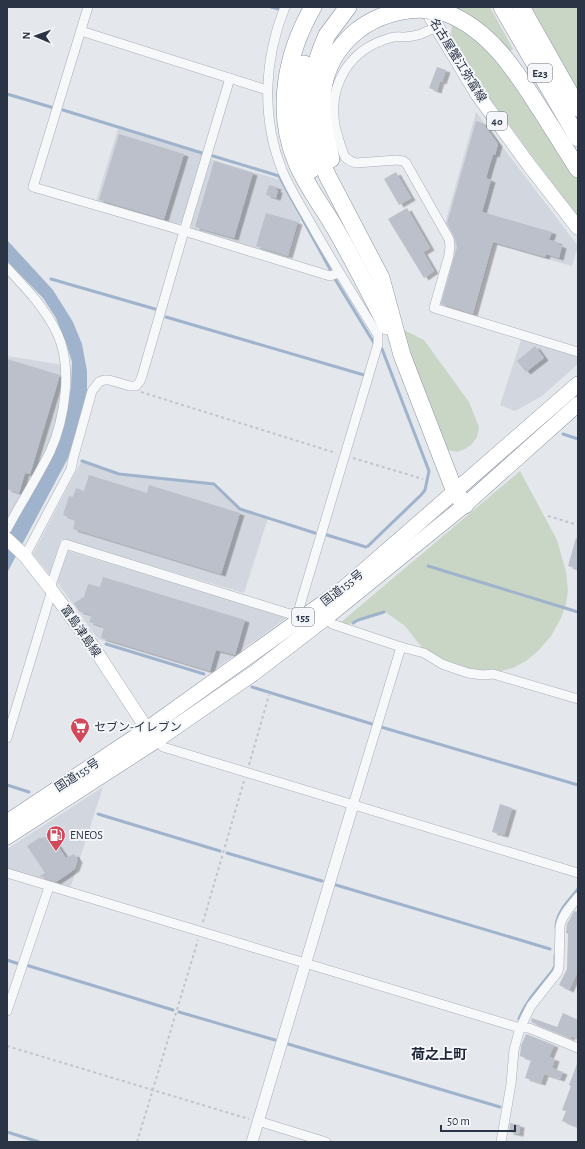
<svg xmlns="http://www.w3.org/2000/svg" width="585" height="1149" viewBox="0 0 585 1149" font-family="'Alegreya Sans','Noto Sans JP',sans-serif">
<defs>
<filter id="shadow"><feDropShadow dx="4.5" dy="2.5" stdDeviation="0" flood-color="#0004"/></filter>
</defs>
<rect width="100%" height="100%" fill="#e4e7ec"/>
<g fill="#d2d6de">
<polygon points="476,112 578,246 572,266 494,244 473,318 437,308 452,256 444,227"/>
<polygon points="118,129 204,155 182,222 176,225 96,201"/>
<polygon points="211,159 280,180 301,221 299,223 288,259 193,230 191,225"/>
<polygon points="522,337 578,354 578,364 542,396 515,411 500,405"/>
<polygon points="7,356 63,365 63,397 47,451 7,521"/>
<polygon points="81,462 119,475 214,485 239,509 268,518 244,593 61,539 50,575 33,554"/>
<polygon points="68,551 288,617 210,673 98,639 57,582"/>
<polygon points="103,787 70,889 7,871 7,849"/>
</g>
<g fill="#c9d6c5">
<polygon points="450,7 490,7 513,49 510,52"/>
<polygon points="531,7 578,7 578,90"/>
<polygon points="452,21 473,34 509,74 578,180 578,218 485,92 451,37"/>
<polygon points="404,330 424,340 469,402 479,427 477,437 472,444 465,449 457,452 448,450 409,352"/>
<polygon points="520,471 557,540 566,572 568,590 566,604 561,618 551,636 538,651 526,661 513,668 496,672 485,672 454,666 424,650 405,626 384,611 357,619 347,626 340,623"/>
</g>
<polygon fill="#9fb4cc" points="7,240 53,290 73,322 82,344 87,371 87,390 80,419 68,458 7,573 7,540 12,527 57,443 66,415 71,387 72,362 67,346 56,318 43,298 7,261"/>
<g fill="none" stroke-linecap="round" stroke-linejoin="round">
<g stroke="#9fb4cc" stroke-width="3">
<polyline points="271,7 279,9"/>
<polyline points="7,94 54,108"/>
<polyline points="63,110 202,153"/>
<polyline points="213,156 279,176 330,269"/>
<polyline points="51,279 155,309"/>
<polyline points="335,279 374,343"/>
<polyline points="166,317 364,375"/>
<polyline points="563,434 578,439"/>
<polyline points="82,461 119,474 214,484 240,509 315,533"/>
<polyline points="327,535 366,547"/>
<polyline points="368,546 421,495 425,490 429,471 382,349"/>
<polyline points="428,566 578,612"/>
<polyline points="353,623 358,620 384,612"/>
<polyline points="106,644 204,674"/>
<polyline points="252,687 372,724"/>
<polyline points="381,727 578,785"/>
<polyline points="7,785 29,792"/>
<polyline points="98,814 220,851"/>
<polyline points="227,853 322,881"/>
<polyline points="336,885 550,949"/>
<path d="M556,928c0,-16 13,-27 22,-39"/>
<polyline points="7,960 19,964"/>
<polyline points="26,965 173,1010"/>
<polyline points="179,1012 275,1040"/>
<path d="M519,1019c7,-19 22,-33 34,-49l2,-4v-10"/>
<polyline points="288,1044 500,1107"/>
<polyline points="7,1132 39,1142"/>
</g>
</g>
<g fill="#bbc0ca" filter="url(#shadow)">
<polygon points="437,67 446,70 442,82 440,81 437,91 429,88"/>
<polygon points="476,121 483,123 498,144 495,155 493,154 486,178 491,180 482,212 552,232 549,240 558,242 557,244 562,246 559,258 546,254 545,257 493,242 473,314 441,304 457,247 454,236 447,223"/>
<polygon points="119,134 184,154 164,219 99,200"/>
<polygon points="214,161 253,173 234,238 195,227"/>
<polygon points="396,172 411,198 399,205 384,179"/>
<polygon points="269,185 277,187 276,190 278,190 276,198 266,195"/>
<polygon points="407,208 430,248 423,252 434,271 424,278 388,219"/>
<polygon points="266,213 298,222 288,256 256,246"/>
<polygon points="535,346 544,358 526,372 517,361"/>
<polygon points="7,359 60,375 30,474 25,473 19,493 7,489"/>
<polygon points="89,475 147,493 149,485 240,513 221,574 73,529 75,522 71,518 63,515 69,496 73,497 76,488 84,491"/>
<polygon points="576,538 578,539 578,569 568,566"/>
<polygon points="103,577 245,620 235,655 216,650 210,671 101,638 104,627 89,622 92,615 79,611 74,603 84,597 88,584 100,587"/>
<polygon points="500,804 512,808 504,835 492,832"/>
<polygon points="52,837 66,858 74,854 78,860 75,869 56,882 39,876 45,873 27,846 39,838"/>
<polygon points="574,911 578,912 578,971 569,990 559,985 567,969 568,934 566,933 567,924"/>
<polygon points="563,1013 578,1020 578,1023 576,1029 578,1030 578,1039 571,1036 570,1038 531,1022 532,1018 557,1027"/>
<polygon points="526,1034 554,1045 549,1057 555,1059 552,1068 563,1072 560,1079 544,1074 541,1083 525,1078 531,1060 520,1056 521,1046"/>
<polygon points="577,1064 578,1064 578,1127 562,1121 566,1111 562,1110 571,1086 569,1085"/>
<polygon points="510,1123 520,1125 519,1134 509,1132"/>
</g>
<g fill="none" stroke-linecap="round" stroke-linejoin="round">
<g stroke="#a9aeb7" stroke-width="10">
<g id="minor">
<polyline points="88,7 33,187 184,231 330,276 339,273"/>
<path d="M285,7c-21,52 -24,110 -3,163 9,21 22,41 33,61 20,35 41,69 63,104v9l-80,268 4,6"/>
<path d="M436,27c-12,6 -17,9 -31,10 -5,0 -10,-1 -15,1 -40,11 -62,46 -55,87 1,6 7,26 10,32 3,3 7,5 11,6l41,-3 6,1 3,2 43,76 1,7 -1,9 -15,53 144,44"/>
<polyline points="81,31 267,90"/>
<path d="M7,268c19,20 38,40 50,65 16,33 8,86 -7,119 -13,26 -29,51 -43,77"/>
<polyline points="25,556 71,469 73,459 92,391 99,382 104,380 109,380 130,386 136,386 140,381 142,376 184,231 230,78"/>
<polyline points="50,588 65,544 290,614 298,612"/>
<polyline points="327,617 332,624 401,647 424,653 442,664 456,669 468,673 483,675 493,674 578,699"/>
<polyline points="155,737 163,747 578,873"/>
<polyline points="7,738 52,590"/>
<polyline points="353,805 401,647"/>
<polyline points="7,873 520,1028 529,1028 578,1048"/>
<polyline points="7,1011 49,887"/>
<polyline points="258,1121 326,1142"/>
<path d="M501,1142l10,-58 3,-34 6,-22 11,-22 26,-33 2,-5 1,-42c2,-11 11,-20 18,-29"/>
</g>
</g>
<g stroke="#a9aeb7" stroke-width="12">
<polyline id="tertiary" points="252,1142 353,805"/>
</g>
<g stroke="#a9aeb7" stroke-width="14">
<polyline id="secondary" points="7,539 25,556 50,588 94,648 147,729"/>
</g>
<g stroke="#a3abb8" stroke-width="15">
<polyline id="primary" points="425,7 478,95 529,165 578,228"/>
</g>
<g stroke="#8b94a3" stroke-width="16">
<g id="trunk">
<polyline points="7,822 147,729 344,588 578,384"/>
<polyline points="7,837 157,740 254,673 327,617 465,505 578,404"/>
</g>
</g>
<g stroke="#8b94a3" stroke-width="18">
<g id="motorway">
<path d="M313,7c-27,47 -38,103 -17,154 10,25 27,46 40,69 18,31 34,64 51,96"/>
<polyline points="348,7 327,35 322,47 314,70 310,94 310,107 313,133 316,147 327,175 381,278 402,355 455,492 465,505"/>
<polyline points="502,7 578,138"/>
<polyline points="521,7 578,108"/>
<path d="M446,13c45,17 71,60 96,99 12,19 24,38 36,57"/>
<path d="M304,64c-11,37 -5,70 7,106"/>
<path d="M331,159c-4,-16 -8,-32 -9,-48 -3,-54 34,-94 86,-101"/>
</g>
</g>
<g stroke="#c2c5cb" stroke-width="2" stroke-dasharray="3 3" stroke-linecap="butt">
<polyline points="141,392 336,453"/>
<polyline points="353,458 423,479"/>
<polyline points="548,516 578,525"/>
<polyline points="249,765 269,695"/>
<polyline points="203,922 244,781"/>
<polyline points="7,1046 249,1119"/>
<polyline points="137,1142 198,940"/>
</g>
<use href="#minor" stroke="#f7f8fa" stroke-width="9"/>
<use href="#tertiary" stroke="#f7f8fa" stroke-width="11"/>
<use href="#secondary" stroke="#fff" stroke-width="13"/>
<use href="#primary" stroke="#fff" stroke-width="14"/>
<use href="#trunk" stroke="#fff" stroke-width="15"/>
<use href="#motorway" stroke="#fff" stroke-width="17"/>
<g stroke="#8b94a3" stroke-width="18" stroke-linecap="butt">
<polyline id="motorway-bridge" points="408,10 421,9 446,13"/>
</g>
<use href="#motorway-bridge" stroke="#fff" stroke-width="17"/>
</g>
<defs>
<g id="supermarket-pin" transform="scale(1)"><path d="M0 17L-7.5 6A9.5 9.5 0 1 1 7.5 6Z" fill="#d1495b" stroke="#f4f6f9"/><path d="M-6-5.5h2.5l.6 2H6L4.5 2H-2.5L-4.4-4H-6ZM-1.5 3.2a1.3 1.3 0 1 0 .1 0ZM3 3.2a1.3 1.3 0 1 0 .1 0Z" fill="#fff"/></g>
<g id="fuel-pin" transform="scale(1)"><path d="M0 17L-7.5 6A9.5 9.5 0 1 1 7.5 6Z" fill="#d1495b" stroke="#f4f6f9"/><path d="M-5.5-6h7V0h2V4h1.3V-2.5L3-4.5l.8-.8L6-3V5H2.5V1h-1V6h-7ZM-4.2-4.7v3.2H.2V-4.7Z" fill="#fff"/></g>
</defs>
<g fill-rule="evenodd">
<use href="#supermarket-pin" x="80" y="727"/>
<use href="#fuel-pin" x="56" y="835"/>
</g>
<g text-anchor="middle" dominant-baseline="central" stroke-width="4" stroke-linejoin="round" paint-order="stroke">
<g fill="#f4f6f9" stroke="#676e7b" stroke-width="1">
<rect x="528" y="64" width="24" height="18" rx="3"/>
<rect x="487" y="112" width="20" height="18" rx="3"/>
<rect x="292" y="608" width="22" height="18" rx="3"/>
</g>
<g font-size="11" font-weight="bold" fill="#2b3445">
<text x="540" y="73">E23</text>
<text x="497" y="121">40</text>
<text x="303" y="617">155</text>
</g>
<g font-size="12" fill="#2b3445" stroke="#f4f6f9">
<text transform="translate(458 60) rotate(58)">名古屋蟹江弥富線</text>
<text transform="translate(342 588) rotate(-38)">国道155号</text>
<text transform="translate(81 631) rotate(55)">富島津島線</text>
<text transform="translate(77 775) rotate(-33)">国道155号</text>
</g>
<g font-size="12" fill="#2b3445" stroke="#f4f6f9" text-anchor="start">
<text x="94" y="727">セブン-イレブン</text>
<text x="70" y="835">ENEOS</text>
</g>
<g font-size="14" font-weight="bold" fill="#1d2536" stroke="#f4f6f9">
<text x="439" y="1055">荷之上町</text>
</g>
</g>
<rect width="585" height="1149" fill="none" stroke="#2b3445" stroke-width="16"/>
<g transform="translate(36 36) rotate(272)" stroke="#f4f6f9" stroke-width="3" paint-order="stroke">
<path d="M0-3L7 15L0 10L-7 15Z" fill="#2b3445"/>
<text y="-6" font-size="11" font-weight="bold" text-anchor="middle" fill="#2b3445">N</text>
</g>
<path d="M441 1125v6h74v-6" fill="none" stroke="#2b3445" stroke-width="2"/>
<text x="447" y="1125" font-size="12" fill="#2b3445" stroke="#f4f6f9" stroke-width="3" paint-order="stroke">50 m</text>
</svg>
